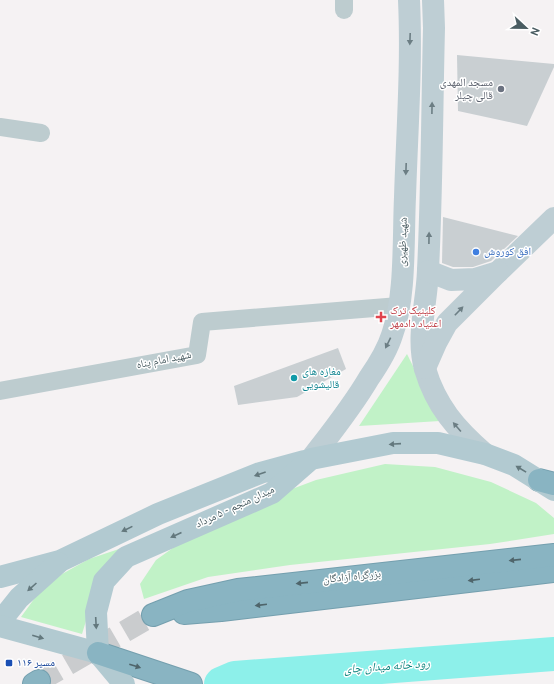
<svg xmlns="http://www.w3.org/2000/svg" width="554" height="684" viewBox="0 0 554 684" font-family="Overpass,'Noto Naskh Arabic',sans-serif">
<rect width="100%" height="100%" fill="#f5f2f3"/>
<g fill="#c1f2c7">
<polygon points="407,354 440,421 359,426"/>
<polygon points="385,464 435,467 491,482 536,503 554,518 554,534 490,544 290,565 208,577 144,599 140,584 156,560 215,518 316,480"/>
<polygon points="122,548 100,575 82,634 21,617 37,595 62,574 89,559"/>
</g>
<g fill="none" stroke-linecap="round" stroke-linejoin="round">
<polyline stroke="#8df0ea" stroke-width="34" points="221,684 235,678 554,654"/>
</g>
<g fill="#c9cfd2">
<polygon points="457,55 554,64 554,67 527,126 458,111"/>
<polygon points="443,217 518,236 491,261 473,267 453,267 442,263"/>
<polygon points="338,348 346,369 297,397 238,405 234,386"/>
</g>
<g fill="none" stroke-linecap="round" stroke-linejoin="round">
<polyline stroke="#caccce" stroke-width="22" stroke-dasharray="22 11" stroke-linecap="butt" points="39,681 153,615"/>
<g stroke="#749fae" stroke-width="24">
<g id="highway">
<polyline points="539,480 554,484"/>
<polyline points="184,613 221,610 554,571"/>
<polyline points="153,615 188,601 238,590 554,555"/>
<polyline points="98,653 191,684"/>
<polyline points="34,684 39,681"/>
</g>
</g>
<g stroke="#bdcccf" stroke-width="18">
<polyline points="344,10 344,0"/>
<polyline points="0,127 41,133"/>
<polyline points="0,391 197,355 202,322 399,306"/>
</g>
<g stroke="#beced4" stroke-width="22">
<path d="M433,0l1,28c-2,80 -2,161 -6,242 -1,33 -12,66 -3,99 11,37 31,60 60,85"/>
<polyline points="498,272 554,218"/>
<polyline points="425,368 436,343 447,323 498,272 475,279 451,280 428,271"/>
<path d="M311,459c20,-26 41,-52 58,-81 9,-13 18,-27 23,-43 14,-38 11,-96 13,-138 2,-65 7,-132 4,-197"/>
</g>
<g stroke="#b2cad1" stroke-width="22">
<polyline points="0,577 60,561 158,514 260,473 304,461"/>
<polyline points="0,622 19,598 58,563"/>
<polyline points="0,626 98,653"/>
<polyline points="98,653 96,612 104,581 126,557 272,493 311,459 393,443 438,443 485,454 514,465 554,490"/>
<polyline points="98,653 124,684"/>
</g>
<use href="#highway" stroke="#89b4c2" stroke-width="22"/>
</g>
<defs><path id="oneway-solid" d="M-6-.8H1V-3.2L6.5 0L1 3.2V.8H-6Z"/></defs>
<g fill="#6c7e84">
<use href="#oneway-solid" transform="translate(410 39) rotate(92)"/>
<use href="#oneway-solid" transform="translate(432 108) rotate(-89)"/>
<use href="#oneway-solid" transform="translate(406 169) rotate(92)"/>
<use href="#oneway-solid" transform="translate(429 238) rotate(-89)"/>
<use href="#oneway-solid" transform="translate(459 311) rotate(-46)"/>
<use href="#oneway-solid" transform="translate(388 343) rotate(116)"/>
<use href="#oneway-solid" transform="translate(457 427) rotate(-131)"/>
</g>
<g fill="#63787d">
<use href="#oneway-solid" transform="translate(395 444) rotate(176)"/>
<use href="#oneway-solid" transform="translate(521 469) rotate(-149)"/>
<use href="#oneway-solid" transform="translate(260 474) rotate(161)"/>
<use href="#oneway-solid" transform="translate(127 529) rotate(154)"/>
<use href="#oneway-solid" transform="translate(176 535) rotate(156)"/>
<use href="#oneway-solid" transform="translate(32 587) rotate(138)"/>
<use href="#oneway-solid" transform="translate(96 623) rotate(87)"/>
<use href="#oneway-solid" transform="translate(38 637) rotate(16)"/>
</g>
<g fill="#4f656b">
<use href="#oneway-solid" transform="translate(515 560) rotate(174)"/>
<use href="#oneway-solid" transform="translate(474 580) rotate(173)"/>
<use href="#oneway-solid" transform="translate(302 583) rotate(174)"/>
<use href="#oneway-solid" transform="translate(261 605) rotate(173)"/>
<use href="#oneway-solid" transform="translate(135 666) rotate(18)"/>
</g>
<circle fill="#6b7280" stroke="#fff" stroke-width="1.5" cx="501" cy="89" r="4"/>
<circle fill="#3f7fe0" stroke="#fff" stroke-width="1.5" cx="476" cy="252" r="4"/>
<path fill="#e0444e" stroke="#fff" stroke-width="1.5" d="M379 311h4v4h4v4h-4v4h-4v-4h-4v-4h4z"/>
<circle fill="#0f9aa8" stroke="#fff" stroke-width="1.5" cx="294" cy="378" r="4"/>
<rect fill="#1a4fb4" stroke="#fff" stroke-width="1.5" x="5" y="659" width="8" height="8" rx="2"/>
<g text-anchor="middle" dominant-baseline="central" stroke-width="3" stroke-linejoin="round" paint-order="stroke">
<g font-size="11" fill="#5b616d" stroke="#fff" text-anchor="end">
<text x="493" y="83">مسجد المهدی<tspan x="493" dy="13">قالی چیلر</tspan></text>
</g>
<g font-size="11" fill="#495c61" stroke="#fff">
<text transform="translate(403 242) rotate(-88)">شهید ظهیری</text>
<text transform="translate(164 360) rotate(-11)">شهید امام پناه</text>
<text transform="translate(235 507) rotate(-25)">میدان منجم - ۵ مرداد</text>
<text transform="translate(352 577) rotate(-6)">بزرگراه آزادگان</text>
</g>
<g font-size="11" fill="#366cbe" stroke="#fff" text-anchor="start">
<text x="484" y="252">افق کوروش</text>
</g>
<g font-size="11" fill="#be3a42" stroke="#fff" text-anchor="start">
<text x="390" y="311">کلینیک ترک<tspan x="390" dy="13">اعتیاد دادمهر</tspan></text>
</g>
<g font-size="11" fill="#0d838f" stroke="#fff" text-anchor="start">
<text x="302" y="372">مغازه های<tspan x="302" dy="13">قالیشویی</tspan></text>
</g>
<g font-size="11" fill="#164399" stroke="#fff" text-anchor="start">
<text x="17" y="663">مسیر ۱۱۶</text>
</g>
<g font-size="12" font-style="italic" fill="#0b847d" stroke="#fff">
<text transform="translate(387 667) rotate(-4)">رود خانه میدان چای</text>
</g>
</g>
<g transform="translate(526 28) rotate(112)" stroke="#ffffff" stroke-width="3" paint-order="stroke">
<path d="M0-3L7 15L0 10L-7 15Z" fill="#495c61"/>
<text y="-6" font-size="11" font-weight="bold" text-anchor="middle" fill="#495c61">N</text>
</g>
</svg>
